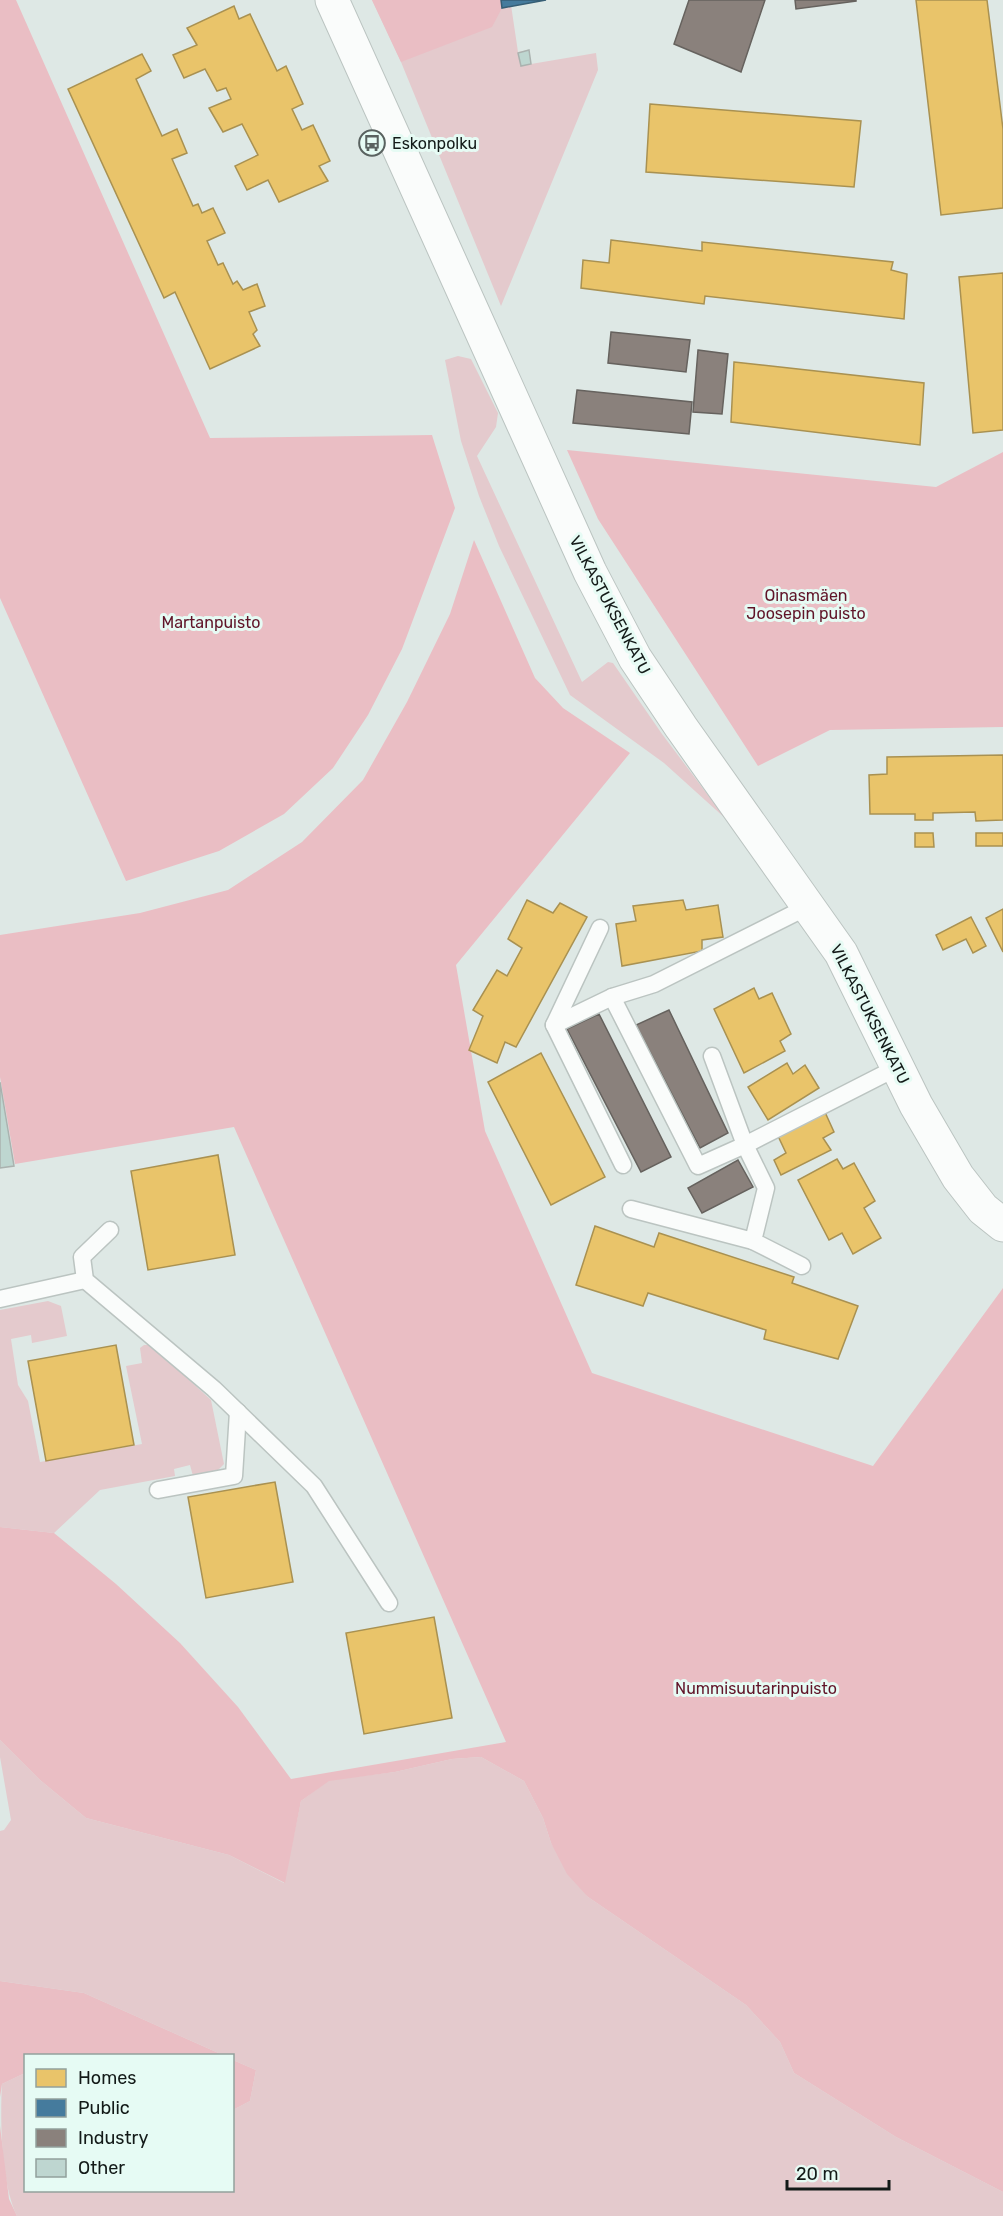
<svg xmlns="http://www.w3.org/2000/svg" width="1003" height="2216" viewBox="0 0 1003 2216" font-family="Rubik,sans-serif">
<rect width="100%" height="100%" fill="#dee8e5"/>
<g fill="#e4cacd">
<polygon points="372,0 501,0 502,7 511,5 518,52 529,50 531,64 596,53 598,70 501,306 401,62"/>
<polygon points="458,356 471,359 498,413 496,427 477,456 582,682 608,662 613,663 662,734 726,819 664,763 570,695 499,546 479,496 461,441 445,360"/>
<polygon points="48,1301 61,1306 67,1336 32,1343 31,1335 11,1339 18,1385 28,1401 40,1462 142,1444 126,1366 142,1363 140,1348 144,1345 151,1345 211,1400 224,1464 217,1471 193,1476 190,1465 174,1469 175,1476 100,1490 54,1533 0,1527 0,1310"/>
<path d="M0,1740l40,40 46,38 143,37 55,28 17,-82 28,-21 66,-8 57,-13 29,-2 43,24 19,37 8,25 37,54 158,108 34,37 14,31 102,64 107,55v24h-986c-16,-33 -17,-95 -15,-132l23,-11 1,117h206l1,-80 17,-9 6,-31 -23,-10 -1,-4 -9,-1 -139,-62 -84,-12v-150l4,-1 7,-10 -11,-63z"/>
</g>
<g fill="#eabec4">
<polygon points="0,0 16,0 210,438 432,435 455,508 402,649 368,715 333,768 284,814 219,851 126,881 0,598"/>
<polygon points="372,0 501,0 502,8 492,27 401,62"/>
<polygon points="567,450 936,487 1003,452 1003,727 830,730 758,766 598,519"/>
<polygon points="474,540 535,678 563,708 630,753 456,965 485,1131 592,1373 873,1466 1003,1288 1003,2192 896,2137 794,2073 780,2042 746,2005 588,1897 567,1874 551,1843 543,1818 524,1781 481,1757 452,1759 395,1772 329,1781 301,1801 285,1883 229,1855 86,1818 40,1780 0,1740 0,1527 54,1533 116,1584 180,1643 238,1707 291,1779 506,1742 234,1127 15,1164 0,1077 0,935 140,913 228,890 302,842 363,780 407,702 450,614"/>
<polygon points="0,1981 84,1993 223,2055 26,2056 25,2073 2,2084 0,2097"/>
<polygon points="233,2060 256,2070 250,2101 233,2110"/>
<polygon points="0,2126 9,2199 17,2216 0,2216"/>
</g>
<g fill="#e9c46a" stroke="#a99151" stroke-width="1.5">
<polygon points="916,0 987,0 1003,129 1003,208 941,215"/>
<polygon points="234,6 239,19 250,14 277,71 286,66 303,104 292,109 302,130 313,125 330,161 319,166 328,181 279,202 268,180 247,190 235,166 258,155 242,124 223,132 209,108 231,99 226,88 217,91 205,69 184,78 173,55 197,45 187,28"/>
<polygon points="142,54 151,71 136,79 162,136 177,129 187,153 172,159 193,206 198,204 202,213 213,208 225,233 207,241 218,265 223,263 233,284 237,281 243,290 257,284 265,306 249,312 257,330 253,334 260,346 210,369 175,292 164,298 68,89"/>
<polygon points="650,104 861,121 854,187 646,172"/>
<polygon points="611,240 702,251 702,242 893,262 891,270 907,274 904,319 705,296 704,304 581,288 583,260 609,263"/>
<polygon points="1003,273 1003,430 973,433 959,277"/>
<polygon points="734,362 924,383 920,445 731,422"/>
<polygon points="1003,755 1003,820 976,821 975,812 933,813 933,820 915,820 915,814 870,814 869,775 887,774 887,757"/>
<polygon points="915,833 933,833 934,847 915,847"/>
<rect x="976" y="833" width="27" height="13"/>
<polygon points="527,900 553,913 560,903 587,917 516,1047 505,1042 497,1063 469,1050 483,1016 473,1010 497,970 507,976 522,948 508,939"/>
<polygon points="683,900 686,910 718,905 723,937 702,940 702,951 622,966 616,924 636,921 633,906"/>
<polygon points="1003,909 1003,952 986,918"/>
<polygon points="971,917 986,946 973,953 966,939 943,950 936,935"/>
<polygon points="754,988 759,999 772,993 791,1034 780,1041 785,1051 744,1073 714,1009"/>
<polygon points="541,1053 605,1177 551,1205 488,1082"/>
<polygon points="787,1063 793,1074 805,1065 819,1088 768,1120 748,1087"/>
<polygon points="824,1110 834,1132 823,1138 831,1150 781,1175 774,1160 786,1153 778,1136"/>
<polygon points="218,1155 235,1255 148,1270 131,1171"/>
<polygon points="837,1159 843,1169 854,1163 875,1201 864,1208 881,1238 853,1254 842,1233 829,1240 798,1180"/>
<polygon points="595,1226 654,1247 659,1233 794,1277 792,1283 858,1306 838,1359 764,1339 766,1330 648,1293 643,1306 576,1285"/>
<polygon points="116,1345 134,1445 46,1461 28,1361"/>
<polygon points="275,1482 293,1582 206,1598 188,1497"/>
<polygon points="434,1617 452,1718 364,1734 346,1633"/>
</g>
<polygon fill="#457b9d" stroke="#365e75" stroke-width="1.5" points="501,0 546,0 502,8"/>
<g fill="#8a817c" stroke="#66625e" stroke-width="1.5">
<polygon points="689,0 765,0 741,72 674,44"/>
<polygon points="795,0 856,0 856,1 796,9"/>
<polygon points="611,332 690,340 686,372 608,363"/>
<polygon points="698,350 728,354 722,414 693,412"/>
<polygon points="577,390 692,402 689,434 573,423"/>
<polygon points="669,1010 728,1133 700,1148 636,1025"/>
<polygon points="599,1014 671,1157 641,1172 567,1029"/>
<polygon points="738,1160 753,1187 702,1213 688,1188"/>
</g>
<g fill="#bed6d0" stroke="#aab2af" stroke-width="1.5">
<polygon points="529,50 531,64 521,66 518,53"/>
<polygon points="0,1082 14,1166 0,1168"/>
</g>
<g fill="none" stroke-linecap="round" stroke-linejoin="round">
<g stroke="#bbc4c1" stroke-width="19">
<g id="lane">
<polyline points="612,997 554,1025 623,1165"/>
<polyline points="554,1025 600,928"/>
<polyline points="712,1056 745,1145 898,1067"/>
<polyline points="631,1209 753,1241"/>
<polyline points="110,1230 82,1257 85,1280 214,1389 314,1486 389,1603"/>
<polyline points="802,1266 753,1241 766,1188 745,1145 698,1166 612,997 654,984 809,906"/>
<polyline points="0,1299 85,1280"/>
<polyline points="158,1490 234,1476 238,1412"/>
</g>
</g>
<g stroke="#bbc4c1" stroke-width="35">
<polyline id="street" points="332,0 590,572 635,658 681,727 841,953 916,1105 958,1177 983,1209 1003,1225"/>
</g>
<use href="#lane" stroke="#fafcfb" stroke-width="16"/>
<use href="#street" stroke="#fafcfb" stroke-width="33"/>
</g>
<defs>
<g id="bus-ring" transform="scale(1.35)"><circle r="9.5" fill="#e6fbf4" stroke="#5a6260" stroke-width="1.5"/><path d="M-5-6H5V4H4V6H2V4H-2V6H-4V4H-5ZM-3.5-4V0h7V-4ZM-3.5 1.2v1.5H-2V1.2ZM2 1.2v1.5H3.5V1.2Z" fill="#5a6260"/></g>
</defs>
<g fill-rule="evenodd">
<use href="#bus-ring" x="372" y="143"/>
</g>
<g text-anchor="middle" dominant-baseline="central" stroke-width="6" stroke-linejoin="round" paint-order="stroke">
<g font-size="16" fill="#131a18" stroke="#e6fbf4" text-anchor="start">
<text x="392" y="143">Eskonpolku</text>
</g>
<g font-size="16" fill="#601428" stroke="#e6fbf4">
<text x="806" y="595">Oinasmäen<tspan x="806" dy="18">Joosepin puisto</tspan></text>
<text x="211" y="622">Martanpuisto</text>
<text x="756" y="1688">Nummisuutarinpuisto</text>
</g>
<g font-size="16" fill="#131a18" stroke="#e6fbf4">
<text transform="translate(610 605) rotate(62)">VILKASTUKSENKATU</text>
<text transform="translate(870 1014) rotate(63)">VILKASTUKSENKATU</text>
</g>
</g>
<rect x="24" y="2054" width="210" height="138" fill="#e6fbf4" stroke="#92a19c" stroke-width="1.5"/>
<rect x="36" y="2069" width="30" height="18" fill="#e9c46a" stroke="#92a19c" stroke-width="1.5"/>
<text x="78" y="2084" font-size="18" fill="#131a18">Homes</text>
<rect x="36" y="2099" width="30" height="18" fill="#457b9d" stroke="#92a19c" stroke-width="1.5"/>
<text x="78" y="2114" font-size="18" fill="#131a18">Public</text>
<rect x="36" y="2129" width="30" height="18" fill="#8a817c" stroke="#92a19c" stroke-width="1.5"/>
<text x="78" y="2144" font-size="18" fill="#131a18">Industry</text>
<rect x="36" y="2159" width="30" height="18" fill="#bed6d0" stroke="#92a19c" stroke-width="1.5"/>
<text x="78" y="2174" font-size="18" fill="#131a18">Other</text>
<path d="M787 2180v9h102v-9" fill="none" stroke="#131a18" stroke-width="3"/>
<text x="796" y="2180" font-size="18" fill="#131a18" stroke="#e6fbf4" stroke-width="4.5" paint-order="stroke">20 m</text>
</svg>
